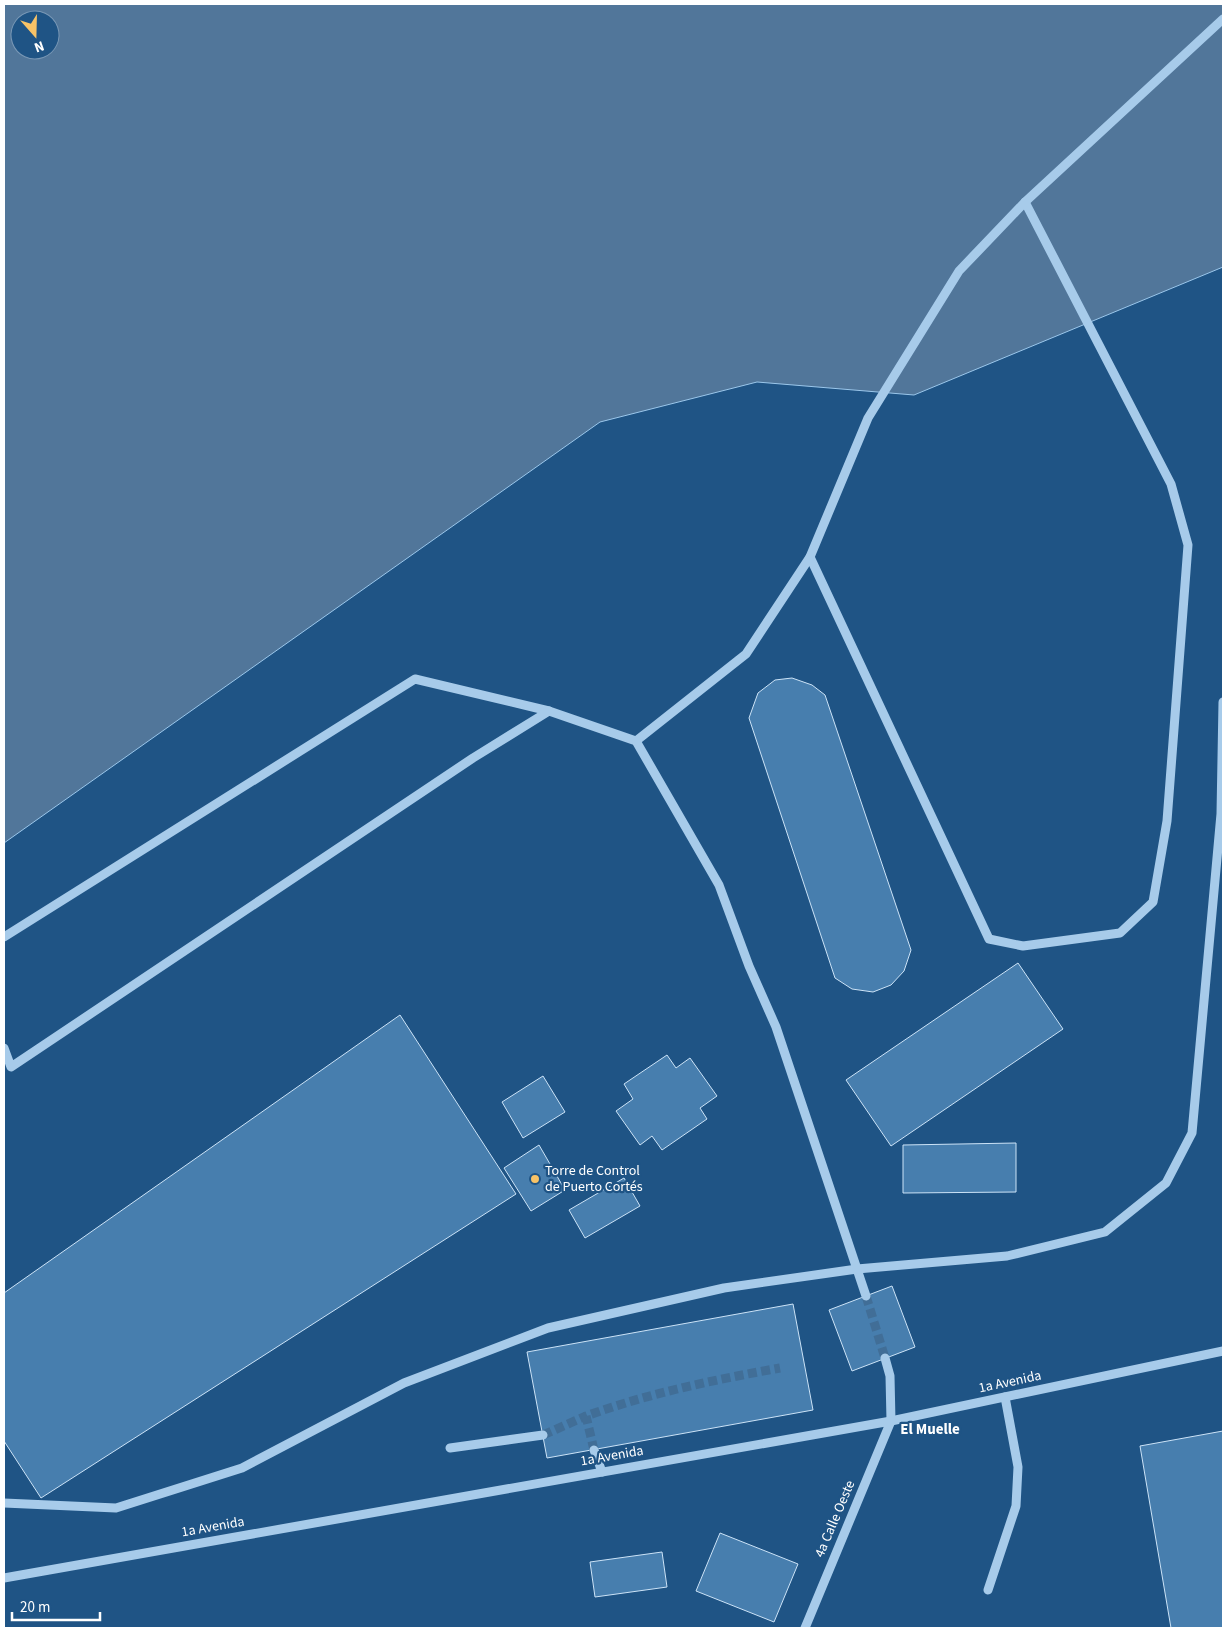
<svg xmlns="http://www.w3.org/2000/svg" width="1227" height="1632" viewBox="0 0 1227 1632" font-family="'Source Sans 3',sans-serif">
<rect width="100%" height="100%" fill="#1f5485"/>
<path fill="#51769a" stroke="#9bc7eb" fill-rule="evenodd" d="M4,4h1219v263l-309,128 -157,-13 -157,40 -596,421zM20,20h30v30h-30z"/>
<g fill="#477eae" stroke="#cce3f7">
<polygon points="792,678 812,685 825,695 911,950 904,971 891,985 873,992 852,989 835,978 749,718 758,693 775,680"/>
<polygon points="1018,963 1063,1029 891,1146 846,1080"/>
<polygon points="400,1015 516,1194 41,1498 4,1441 4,1293"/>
<polygon points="667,1055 676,1068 690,1058 717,1096 700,1108 707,1119 662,1150 652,1136 640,1145 616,1111 633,1099 624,1084"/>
<polygon points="543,1076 565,1112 523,1138 502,1102"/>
<polygon points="1016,1143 1016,1192 903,1193 903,1145"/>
<polygon points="539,1145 565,1190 531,1211 504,1168"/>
<polygon points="624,1178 640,1206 585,1238 569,1210"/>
<polygon points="892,1286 915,1347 852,1371 829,1310"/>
<polygon points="793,1304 813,1410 547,1458 527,1352"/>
<polygon points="1223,1431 1223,1628 1171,1628 1140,1446"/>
<polygon points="720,1533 798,1564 774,1622 696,1591"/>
<polygon points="662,1552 667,1587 595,1597 590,1562"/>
</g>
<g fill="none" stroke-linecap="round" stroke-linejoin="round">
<g stroke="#416e97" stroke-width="9" stroke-dasharray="9 4.5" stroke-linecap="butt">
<polyline points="866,1296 885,1358"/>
<polyline points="543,1435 586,1416"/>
<path d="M594,1450l-8,-34c64,-23 127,-36 194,-48"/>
</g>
<g stroke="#a7cbea" stroke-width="9">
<polyline points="810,557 989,939 1023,946 1120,933 1153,902 1167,821 1188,545 1171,484 1025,202"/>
<polyline points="636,741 746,654 810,557 868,418 959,271 1025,202 1223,19"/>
<polyline points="4,937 415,679 549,711"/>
<polyline points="4,1048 11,1067 473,758 549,711 636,741 719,885 749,966 776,1027 866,1296"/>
<polyline points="450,1448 543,1435"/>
<polyline points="594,1450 602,1472"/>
<polyline points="4,1503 116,1508 242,1468 404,1383 548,1328 724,1288 857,1269 1007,1256 1105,1232 1166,1183 1192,1133 1221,814 1223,702"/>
<polyline points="4,1578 891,1421 1223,1351"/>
<polyline points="988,1590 1016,1506 1018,1467 1005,1397"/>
<polyline points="805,1628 891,1421 890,1376 885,1358"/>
</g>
</g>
<circle fill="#f8c367" stroke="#1f5485" stroke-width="2" cx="535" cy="1179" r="5"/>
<g text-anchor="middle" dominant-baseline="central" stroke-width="4.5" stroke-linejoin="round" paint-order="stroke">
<g font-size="14" fill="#fff" stroke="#1f5485" text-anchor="start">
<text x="545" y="1171">Torre de Control<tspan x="545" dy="16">de Puerto Cortés</tspan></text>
</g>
<g font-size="14" fill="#fff" stroke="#1f5485">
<text transform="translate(1010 1382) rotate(-12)">1a Avenida</text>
<text transform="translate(612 1456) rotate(-10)">1a Avenida</text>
<text transform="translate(835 1519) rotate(-67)">4a Calle Oeste</text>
<text transform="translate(213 1527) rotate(-10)">1a Avenida</text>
</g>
<g font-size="15" font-weight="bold" fill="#fff" stroke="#1f5485">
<text x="930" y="1429">El Muelle</text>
</g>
</g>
<rect width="1227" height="1632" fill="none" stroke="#ffffff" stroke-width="10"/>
<g transform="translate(35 35) rotate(160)"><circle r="24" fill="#1f5485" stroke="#7998b6"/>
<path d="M0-4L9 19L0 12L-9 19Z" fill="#f8c367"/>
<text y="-8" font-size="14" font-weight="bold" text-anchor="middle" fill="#ffffff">N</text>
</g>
<path d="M12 1612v8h88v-8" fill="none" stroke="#ffffff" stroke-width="2.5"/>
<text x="20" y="1612" font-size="15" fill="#ffffff" stroke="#1f5485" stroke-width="4" paint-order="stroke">20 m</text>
</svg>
